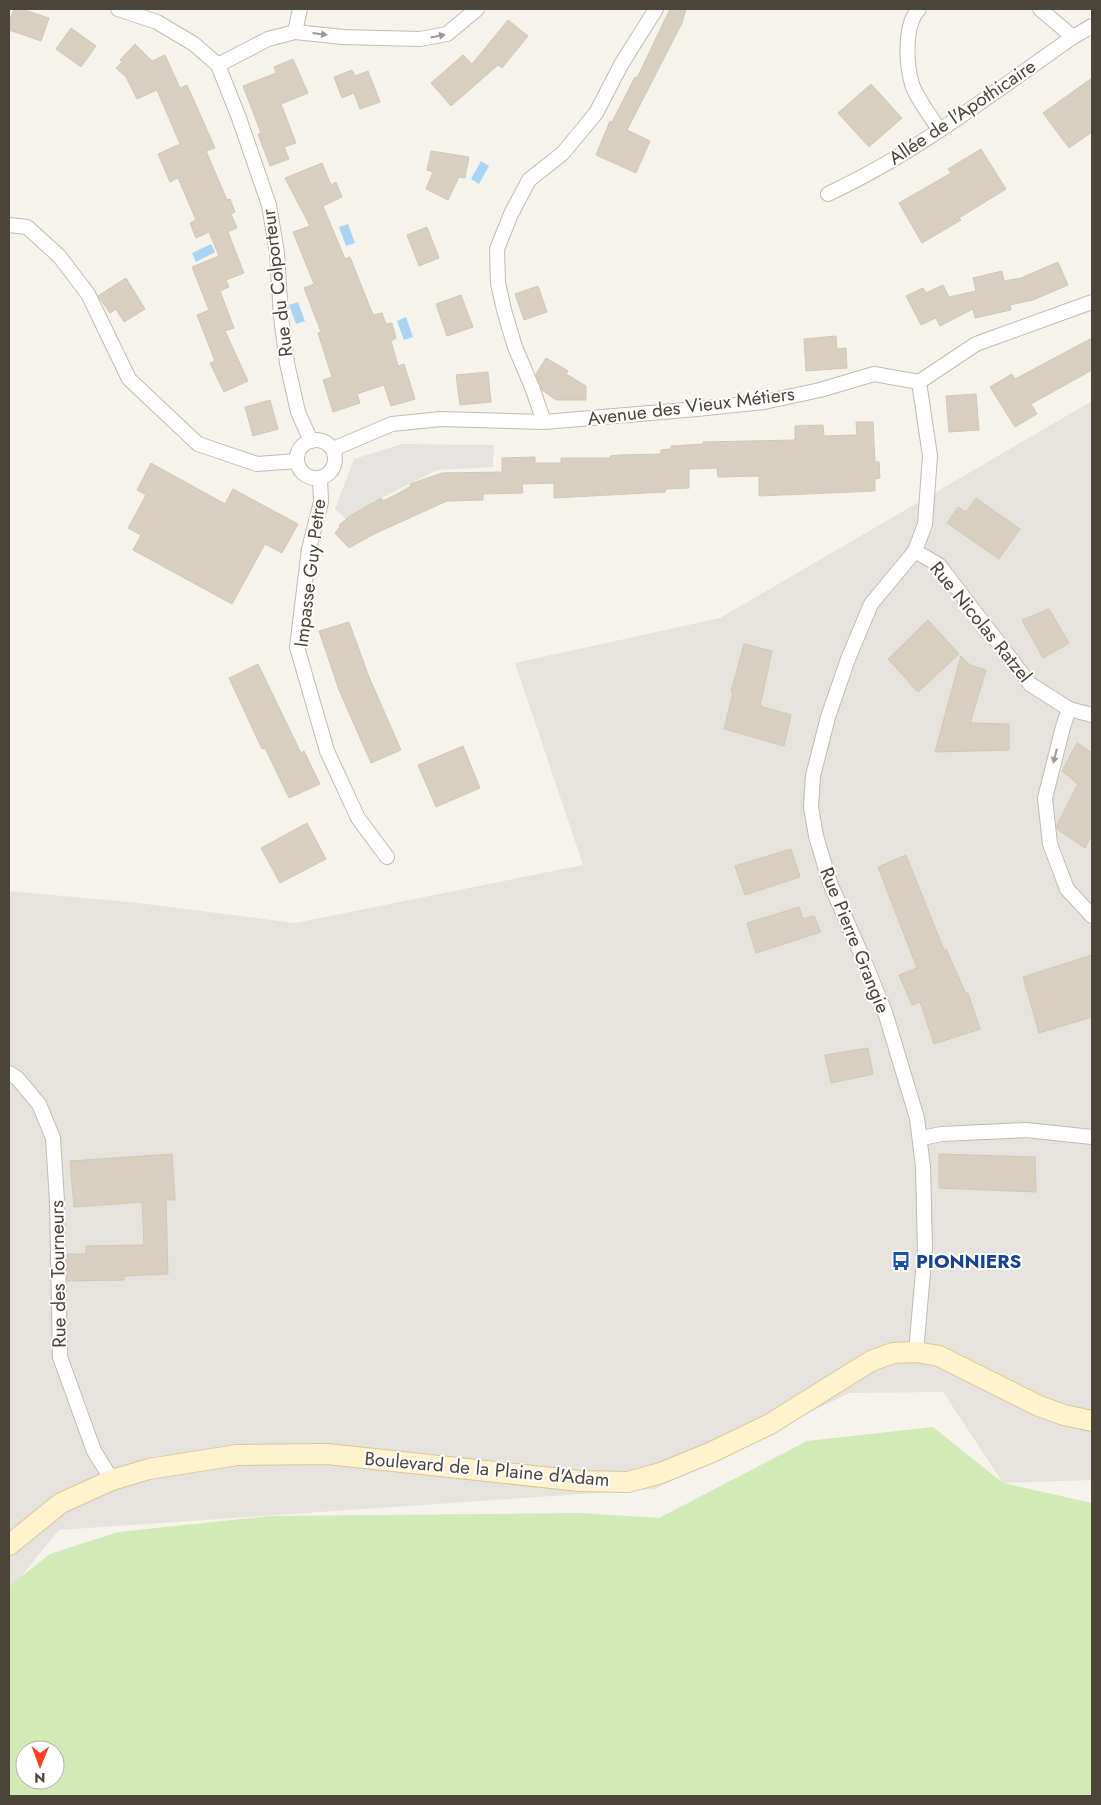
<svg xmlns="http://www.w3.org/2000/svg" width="1101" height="1805" viewBox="0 0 1101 1805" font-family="Jost,sans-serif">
<rect width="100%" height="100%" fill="#f6f3ec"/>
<polygon fill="#e6e2dd" points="1092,401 1092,1480 1003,1483 943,1392 849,1393 655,1489 59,1530 9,1591 9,891 138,903 295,923 583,865 515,663 720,618"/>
<path fill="#d2eab5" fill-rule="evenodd" d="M933,1427l70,56 89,20v293h-1083v-210l41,-32 68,-22 153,-16 310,-3 78,5 148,-77zM25,1750h30v30h-30z"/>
<polygon fill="#e5e3e0" points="402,444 494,445 493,467 437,470 373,502 348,521 335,509 354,459"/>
<g fill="#a9d4f2">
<polygon points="481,161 489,166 479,184 471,179"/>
<polygon points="348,224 355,243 346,246 339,227"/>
<polygon points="211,244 215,252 196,262 192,253"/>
<polygon points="298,302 305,321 296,324 289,305"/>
<polygon points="406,317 413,337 404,340 397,321"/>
</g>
<g fill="#d8cfc1" stroke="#d3c7b4">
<polygon points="14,9 21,9 49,18 41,41 9,30 9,22"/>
<polygon points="670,9 686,9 682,23 627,130 650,141 636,173 596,155 610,121 612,122 635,77 637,78"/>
<polygon points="508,20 528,36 502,68 498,65 451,106 431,83 463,55 472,64"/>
<polygon points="71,28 96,46 81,67 56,49"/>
<polygon points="135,44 152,61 165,55 180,88 187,85 215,148 206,151 227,200 230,199 235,212 231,214 237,228 228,232 244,273 226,280 229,287 220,291 234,328 225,331 248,381 224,392 210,363 215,361 197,315 209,310 192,267 219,256 209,232 196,238 190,223 196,220 178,178 170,182 158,154 180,144 157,90 137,99 126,77 116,68 122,62 120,60"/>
<polygon points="293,59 308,93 281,104 296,143 284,147 289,159 270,166 258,134 261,133 243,86 276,73 274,67"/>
<polygon points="352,70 355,76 368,71 380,102 360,109 354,93 342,98 334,77"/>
<polygon points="1092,78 1092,132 1069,148 1043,113"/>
<polygon points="871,84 902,118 869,147 838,113"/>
<polygon points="981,149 1006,189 959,218 961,220 922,243 899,203 951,173 948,169"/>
<polygon points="431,151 469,157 465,178 459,177 448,200 426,189 433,172 427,170"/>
<polygon points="322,163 331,185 336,182 342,197 323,206 345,259 350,257 373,315 382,313 386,324 392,323 396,338 391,341 398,366 404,364 415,399 391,406 384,385 357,394 360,403 333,412 323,380 332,377 318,333 321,332 304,288 314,284 293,232 310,226 285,178"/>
<polygon points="427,227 439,258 419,266 407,235"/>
<polygon points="1058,262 1068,285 1033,300 1010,305 1011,310 975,318 973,309 940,326 936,318 921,325 906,296 923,288 926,293 943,285 949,297 976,291 973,278 1002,271 1004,281 1021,278"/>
<polygon points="126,278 145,309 124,322 116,309 110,313 98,296"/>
<polygon points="538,286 547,312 524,320 515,294"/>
<polygon points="461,295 473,327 447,336 436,304"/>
<polygon points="836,336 837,349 846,348 847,368 806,371 804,339"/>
<polygon points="1092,338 1092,370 1031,404 1037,414 1015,427 990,387 1012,374 1015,379"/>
<polygon points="546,358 568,371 566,374 586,386 586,400 556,400 542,390 536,374"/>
<polygon points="488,372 491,402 460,405 456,375"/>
<polygon points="976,394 979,430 949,432 946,396"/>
<polygon points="270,400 278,429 253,436 245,407"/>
<polygon points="856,422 873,422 875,462 879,462 880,478 875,479 875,491 759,496 759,476 718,477 717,468 689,469 689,488 666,489 665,492 554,498 554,483 522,484 523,493 483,494 483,500 447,501 374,534 349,548 335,533 340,527 339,525 350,516 381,498 383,501 399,493 411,486 410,484 442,473 502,472 502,458 535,457 535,463 561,463 561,458 611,458 610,456 620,455 661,454 661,450 671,449 671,446 703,444 703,442 795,440 795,426 823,425 824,436 857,435"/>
<polygon points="151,463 225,504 233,489 298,524 282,553 265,544 232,604 133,550 141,535 128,528 146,495 137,490"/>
<polygon points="976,498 1020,529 999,559 947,523 958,507 966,512"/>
<polygon points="1049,609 1069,643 1043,658 1022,620"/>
<polygon points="928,620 959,654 918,692 888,659"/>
<polygon points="349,622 369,677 401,750 371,763 339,690 319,631"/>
<polygon points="744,644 772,651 760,706 791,715 784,746 724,729 733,693 731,692"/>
<polygon points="961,656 970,665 986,670 970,723 1009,724 1009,750 935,752"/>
<polygon points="258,664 301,753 304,751 320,784 289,798 265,748 262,749 229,678"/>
<polygon points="1077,743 1092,753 1092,834 1085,848 1057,829 1057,825 1078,784 1062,771"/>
<polygon points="463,746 480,788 436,807 418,765"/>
<polygon points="307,823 326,859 280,883 261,848"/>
<polygon points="791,849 800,877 745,895 735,866"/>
<polygon points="906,855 944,950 946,949 966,994 968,993 980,1029 934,1044 920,1002 912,1005 899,975 917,968 878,867"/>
<polygon points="799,907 803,919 814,916 821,932 756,953 747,923"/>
<polygon points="1092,955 1092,1017 1039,1033 1023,977"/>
<polygon points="868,1048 873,1074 831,1083 825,1055"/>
<polygon points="172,1154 175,1200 166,1200 168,1274 124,1276 124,1280 67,1281 67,1254 86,1254 86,1246 144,1245 142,1202 74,1207 70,1161"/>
<polygon points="939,1154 1035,1157 1036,1192 939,1188"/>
</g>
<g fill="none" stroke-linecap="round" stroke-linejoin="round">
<g stroke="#c2bbae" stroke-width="16">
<g id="street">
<polyline points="118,9 157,22 194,44 218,65 239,118 269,205 277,253 281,317 287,363 298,412 311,441"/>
<polyline points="300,9 295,32 343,37 420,39 447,34 477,9"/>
<path d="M919,9c-15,15 -13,55 -7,75 3,12 20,34 27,46"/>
<polyline points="1040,9 1073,37"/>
<polyline points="218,65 268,39 295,32"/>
<path d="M828,194c88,-41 166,-102 245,-157l19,-11"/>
<polyline points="9,225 27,227 59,256 88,294 129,379 198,444 257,464 297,461"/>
<polyline points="919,382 930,456 925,524 915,551 939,565 1030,684 1069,709 1092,715"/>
<polyline points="544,422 532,387 515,347 504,310 498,283 497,249 511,214 529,180 563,153 596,113 622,63 656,9"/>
<circle cx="316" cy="459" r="19"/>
<polyline points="333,449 392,424 441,419 544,422 697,409 764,402 820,390 874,374 919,382 976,344 1092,302"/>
<polyline points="320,478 321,502 309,549 297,647 327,751 358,818 387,857"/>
<polyline points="915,551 871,604 848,659 828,717 813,776 811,807 816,836 830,883 865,963 885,1012 917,1118 923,1167 925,1249 916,1352"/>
<polyline points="1069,709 1063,727 1045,798 1050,844 1067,889 1092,916"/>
<polyline points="9,1073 17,1078 39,1104 53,1138 57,1201 60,1357 94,1451 112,1480"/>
<polyline points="921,1138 942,1134 1026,1130 1092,1137"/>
</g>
</g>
<g stroke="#d6c79b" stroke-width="22">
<polyline id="secondary" points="9,1545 61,1503 112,1480 149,1469 237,1455 327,1454 580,1481 628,1482 661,1473 712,1452 770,1424 871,1361 893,1353 916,1352 939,1356 1039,1406 1064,1415 1092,1421"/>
</g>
<use href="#street" stroke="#fff" stroke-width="14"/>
<use href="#secondary" stroke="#fff3cd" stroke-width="20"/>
</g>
<defs><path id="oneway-solid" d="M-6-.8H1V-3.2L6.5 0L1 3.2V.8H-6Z" transform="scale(1.25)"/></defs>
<g fill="#9c9892">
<use href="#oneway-solid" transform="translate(320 34) rotate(7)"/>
<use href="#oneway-solid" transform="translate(438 36) rotate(-11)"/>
<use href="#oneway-solid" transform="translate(1055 756) rotate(104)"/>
</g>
<defs>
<g id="bus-bare" transform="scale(1.5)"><path d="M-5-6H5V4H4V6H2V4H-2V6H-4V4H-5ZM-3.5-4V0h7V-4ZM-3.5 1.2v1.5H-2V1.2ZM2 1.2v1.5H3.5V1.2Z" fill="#1a4fb4" stroke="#fff" stroke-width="2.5" paint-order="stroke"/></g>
</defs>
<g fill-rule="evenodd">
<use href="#bus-bare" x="901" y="1261"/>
</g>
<g text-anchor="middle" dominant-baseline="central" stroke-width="4" stroke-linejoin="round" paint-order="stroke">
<g font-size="19" fill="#4b4439" stroke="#fff">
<text transform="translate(962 112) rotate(-34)">Allée de l'Apothicaire</text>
<text transform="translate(277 283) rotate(-97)">Rue du Colporteur</text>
<text transform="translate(691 406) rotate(-7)">Avenue des Vieux Métiers</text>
<text transform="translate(310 573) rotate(-83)">Impasse Guy Petre</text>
<text transform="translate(981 622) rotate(51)">Rue Nicolas Ratzel</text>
<text transform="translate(855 940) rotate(68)">Rue Pierre Grangie</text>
<text transform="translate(58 1274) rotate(-91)">Rue des Tourneurs</text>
<text transform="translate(487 1469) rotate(5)">Boulevard de la Plaine d'Adam</text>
</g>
<g font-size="19" font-weight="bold" fill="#164399" stroke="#fff" text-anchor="start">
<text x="916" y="1261">PIONNIERS</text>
</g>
</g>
<rect width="1101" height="1805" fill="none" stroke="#4b4439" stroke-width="20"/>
<g transform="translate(40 1765) rotate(181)"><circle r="24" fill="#ffffff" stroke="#b7b4b0"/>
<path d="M0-4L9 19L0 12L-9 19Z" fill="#fc3f1d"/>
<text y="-8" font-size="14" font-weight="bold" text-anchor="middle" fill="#4b4439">N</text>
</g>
</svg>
